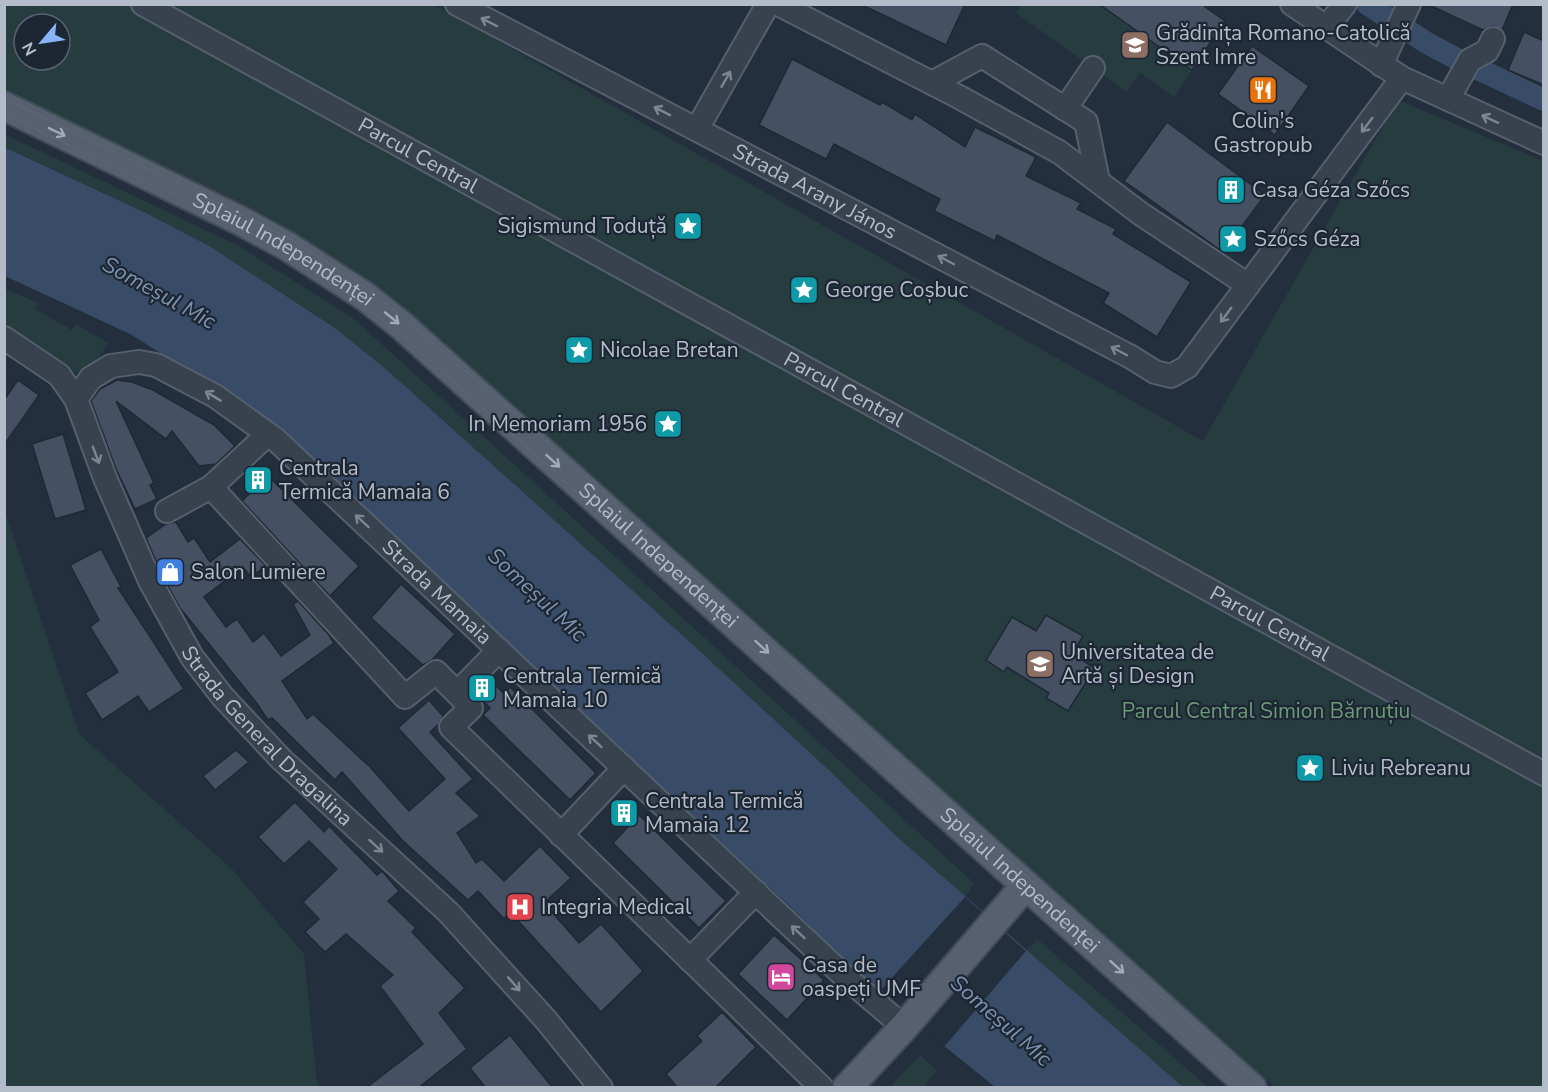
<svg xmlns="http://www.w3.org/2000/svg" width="1548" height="1092" viewBox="0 0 1548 1092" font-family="'Nunito Sans',sans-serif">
<rect width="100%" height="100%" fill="#242f3e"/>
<g fill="#263c3f" fill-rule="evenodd">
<path d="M4,5h431l768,436 195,-341 145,61v926h-268l-354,-310 -479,-435 -64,-51 -69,-48 -304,-152zM24,24h36v36h-36z"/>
<polygon points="1022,5 1099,5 1192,70 1174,97 1140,73 1127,92 1016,13"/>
<polygon points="4,134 237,245 353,318 974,883 965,897 894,834 831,772 691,643 386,369 335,328 211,247 146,213 5,147"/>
<polygon points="4,288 38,303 35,309 72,330 76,324 108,343 97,361 81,376 5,327"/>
<polygon points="5,512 79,734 231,868 304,954 317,1082 320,1087 5,1087"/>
<polygon points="1037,939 1208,1087 1182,1087 1026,951"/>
<polygon points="920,1055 937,1071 923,1087 890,1087"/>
</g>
<polygon fill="#394c67" points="4,147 146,213 211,247 335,328 386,369 691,643 831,772 894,834 1183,1087 995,1087 871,987 797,913 322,469 188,370 130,334 5,276"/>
<polygon fill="#242f3e" points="965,897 1026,951 944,1047 878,993"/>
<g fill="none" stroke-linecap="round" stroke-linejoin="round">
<polyline stroke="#394c67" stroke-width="22" points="1367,4 1427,43 1457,59 1544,100"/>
</g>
<g fill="#455162" stroke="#1f2835" stroke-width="1.5">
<polygon points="860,4 965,4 946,45"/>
<polygon points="1099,4 1201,4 1225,21 1192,70"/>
<polygon points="1427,4 1513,4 1502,30 1493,26 1483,30"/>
<polygon points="1524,32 1544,41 1544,85 1508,70"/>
<polygon points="1252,46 1309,86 1275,135 1218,94"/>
<polygon points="792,59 880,105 882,102 912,120 915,114 965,147 975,127 1036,157 1026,176 1081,203 1077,209 1116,229 1113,234 1191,282 1157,337 1103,303 1109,293 997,235 995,241 934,211 940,199 834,144 826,159 759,125"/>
<polygon points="1167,122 1265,195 1223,252 1124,181"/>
<polygon points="18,380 39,395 4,445 4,400"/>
<polygon points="117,380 132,382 153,390 214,425 235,446 216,464 199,466 172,431 166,439 116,401 154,483 150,485 157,499 135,509 116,469 91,401 100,389"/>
<polygon points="63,434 86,510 55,519 32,444"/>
<polygon points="261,469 359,566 330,596 242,501 255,488 250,483"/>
<polygon points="176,522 188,542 194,538 210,562 240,539 266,566 251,577 243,567 204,597 226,627 237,619 253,642 264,633 281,656 310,635 293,604 298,601 329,635 334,643 282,681 307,719 313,714 370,767 409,811 445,779 398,728 429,700 443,716 438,725 430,732 473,779 456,793 480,816 457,833 476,863 482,859 504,881 540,846 571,878 544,903 579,943 601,924 643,971 601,1012 510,912 504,919 478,891 468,900 403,841 342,772 335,780 272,718 268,720 255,701 180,608 162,575 146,538 166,524"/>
<polygon points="101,549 121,587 118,588 184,689 149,712 138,696 102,720 85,693 118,672 90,627 99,620 70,565"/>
<polygon points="401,584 455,634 432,660 423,665 371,618"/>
<polygon points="1046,615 1083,636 1072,654 1095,668 1068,711 1046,698 1049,693 1007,667 1004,672 986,660 1012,617 1036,631"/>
<polygon points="490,679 504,694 510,687 596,773 570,800 483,715 490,708 476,693"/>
<polygon points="236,750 249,762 215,790 203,776"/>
<polygon points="295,802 324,832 329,826 377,875 382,871 399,891 388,901 416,928 412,932 465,988 439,1013 467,1049 418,1088 366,1088 423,1044 380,986 393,975 346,934 325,952 305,932 319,919 303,902 337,869 309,841 284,864 258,837"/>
<polygon points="639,815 726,901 699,928 613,843"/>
<polygon points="774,935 824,980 787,1020 738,974"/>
<polygon points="722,1012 756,1047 715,1088 678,1088 666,1074 702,1041 697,1036"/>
<polygon points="510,1035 553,1088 486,1088 470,1068"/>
</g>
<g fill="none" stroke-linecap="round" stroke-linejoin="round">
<g stroke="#565f6c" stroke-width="26">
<g id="minor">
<path id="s1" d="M143,4l1401,770"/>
<path id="s2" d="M457,4l674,353 24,15 16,4 16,-9 215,-289"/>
<polyline points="778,4 959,97 1059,152 1141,214 1248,285"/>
<polyline points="1292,4 1402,78 1544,143"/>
<polyline points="1326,28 1345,4"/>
<polyline points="1381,65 1409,4"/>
<polyline points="932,83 982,56 1086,122 1098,181"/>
<polyline points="1448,99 1470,60 1487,51 1493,39"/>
<polyline points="1065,109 1093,68"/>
<polyline points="697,129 768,4"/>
<path id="s3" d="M4,338l55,37 17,24 29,79 45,103 42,76 30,39 59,63 167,153 98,108 55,68"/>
<path id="s4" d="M76,399l15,-21 20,-12 28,-4 17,3 59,31 60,43 568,536 61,52"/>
<polyline points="211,487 405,697 436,672 457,693"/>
<polyline points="167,511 211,487 268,434"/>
<polyline points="499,650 457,693 471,708 451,727 822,1088"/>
<polyline points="561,835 624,768"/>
<polyline points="690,960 756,892"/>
</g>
</g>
<g stroke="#414a57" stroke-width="32">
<g id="major">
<path id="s5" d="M4,106l235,114 48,26 79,51 35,28c284,253 567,509 851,763"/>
<polyline points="847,1088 904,1027 1025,886"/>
</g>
</g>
<use href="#minor" stroke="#38414e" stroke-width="22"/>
<use href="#major" stroke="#56606e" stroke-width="28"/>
<g stroke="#5a6575" stroke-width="1.5">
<polyline points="4,98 287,237 356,280 391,307 511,410 1048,896 1265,1088"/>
<path d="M4,113c99,50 201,92 296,148 38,23 72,51 107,79l835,748"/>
</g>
</g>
<defs><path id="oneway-shaft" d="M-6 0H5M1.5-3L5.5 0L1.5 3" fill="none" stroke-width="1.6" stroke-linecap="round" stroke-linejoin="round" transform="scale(1.5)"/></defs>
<g stroke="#7c8592">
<use href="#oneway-shaft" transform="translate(489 22) rotate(-153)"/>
<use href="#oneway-shaft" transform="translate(726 79) rotate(-60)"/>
<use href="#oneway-shaft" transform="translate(662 111) rotate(-153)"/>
<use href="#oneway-shaft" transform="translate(1490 119) rotate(-155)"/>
<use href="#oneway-shaft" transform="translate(1367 125) rotate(127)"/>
<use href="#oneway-shaft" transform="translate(946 260) rotate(-152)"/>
<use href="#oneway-shaft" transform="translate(1226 315) rotate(126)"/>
<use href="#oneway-shaft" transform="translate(1119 351) rotate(-152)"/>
<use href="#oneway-shaft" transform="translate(213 396) rotate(-149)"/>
<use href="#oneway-shaft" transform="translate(96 455) rotate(69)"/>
<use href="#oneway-shaft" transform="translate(362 521) rotate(-137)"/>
<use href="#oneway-shaft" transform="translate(595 741) rotate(-137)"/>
<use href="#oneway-shaft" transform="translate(376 846) rotate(42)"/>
<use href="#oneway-shaft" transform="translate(798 932) rotate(-137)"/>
<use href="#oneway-shaft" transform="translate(514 984) rotate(49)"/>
</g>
<g stroke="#a1aab7">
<use href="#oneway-shaft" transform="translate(57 132) rotate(26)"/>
<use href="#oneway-shaft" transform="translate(392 318) rotate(39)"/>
<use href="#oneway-shaft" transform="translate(553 461) rotate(42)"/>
<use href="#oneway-shaft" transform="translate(762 647) rotate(42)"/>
<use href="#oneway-shaft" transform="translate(1117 967) rotate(42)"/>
</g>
<defs>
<g id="school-square" transform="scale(1.5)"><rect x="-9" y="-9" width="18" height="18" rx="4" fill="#8d6e63" stroke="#1d2633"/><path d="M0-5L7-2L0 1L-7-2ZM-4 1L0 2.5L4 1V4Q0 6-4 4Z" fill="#fff"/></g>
<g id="restaurant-square" transform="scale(1.5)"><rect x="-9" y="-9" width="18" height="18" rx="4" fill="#e8710a" stroke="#1d2633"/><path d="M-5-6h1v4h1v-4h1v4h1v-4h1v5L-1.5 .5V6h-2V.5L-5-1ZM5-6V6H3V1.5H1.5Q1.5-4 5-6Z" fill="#fff"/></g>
<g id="building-square" transform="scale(1.5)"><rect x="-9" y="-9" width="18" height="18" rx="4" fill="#0f9aa8" stroke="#1d2633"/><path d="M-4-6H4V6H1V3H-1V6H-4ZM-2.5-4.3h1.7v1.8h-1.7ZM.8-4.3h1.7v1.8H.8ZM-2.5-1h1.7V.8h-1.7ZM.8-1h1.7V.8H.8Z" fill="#fff"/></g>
<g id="sight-square" transform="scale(1.5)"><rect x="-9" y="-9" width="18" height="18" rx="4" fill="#0f9aa8" stroke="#1d2633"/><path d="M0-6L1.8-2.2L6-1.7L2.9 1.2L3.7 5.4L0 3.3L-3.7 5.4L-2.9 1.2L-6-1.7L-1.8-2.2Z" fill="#fff"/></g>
<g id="shop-square" transform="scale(1.5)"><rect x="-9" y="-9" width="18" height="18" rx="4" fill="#3f7fe0" stroke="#1d2633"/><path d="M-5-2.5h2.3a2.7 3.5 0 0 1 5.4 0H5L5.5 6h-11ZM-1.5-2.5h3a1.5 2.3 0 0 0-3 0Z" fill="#fff"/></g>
<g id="university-square" transform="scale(1.5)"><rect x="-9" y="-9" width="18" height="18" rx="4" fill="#8d6e63" stroke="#1d2633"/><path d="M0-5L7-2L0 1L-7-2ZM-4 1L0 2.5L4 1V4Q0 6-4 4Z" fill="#fff"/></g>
<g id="hospital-square" transform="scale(1.5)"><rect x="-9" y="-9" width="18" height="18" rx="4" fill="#e0444e" stroke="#1d2633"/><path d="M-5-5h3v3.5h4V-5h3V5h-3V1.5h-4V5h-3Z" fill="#fff"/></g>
<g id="hotel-square" transform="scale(1.5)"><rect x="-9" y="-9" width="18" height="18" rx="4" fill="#d1479c" stroke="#1d2633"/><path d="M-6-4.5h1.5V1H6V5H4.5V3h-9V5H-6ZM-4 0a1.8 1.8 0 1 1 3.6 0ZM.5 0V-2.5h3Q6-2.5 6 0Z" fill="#fff"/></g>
</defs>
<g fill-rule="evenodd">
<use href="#school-square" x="1135" y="45"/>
<use href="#restaurant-square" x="1263" y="90"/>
<use href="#building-square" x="1231" y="190"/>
<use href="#sight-square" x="688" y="226"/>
<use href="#sight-square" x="1233" y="239"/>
<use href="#sight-square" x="804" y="290"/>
<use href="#sight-square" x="579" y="350"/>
<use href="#sight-square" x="668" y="424"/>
<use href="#building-square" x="258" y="480"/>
<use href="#shop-square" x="170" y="572"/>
<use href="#university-square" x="1040" y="664"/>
<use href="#building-square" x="482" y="688"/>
<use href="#sight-square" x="1310" y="768"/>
<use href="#building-square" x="624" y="813"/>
<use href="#hospital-square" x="520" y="907"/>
<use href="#hotel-square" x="781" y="977"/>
</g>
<g text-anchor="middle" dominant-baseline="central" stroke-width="4.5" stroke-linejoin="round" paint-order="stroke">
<g font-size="21" fill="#b4bcc9" stroke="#1d2633" text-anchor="start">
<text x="1156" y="33">Grădinița Romano-Catolică<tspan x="1156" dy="24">Szent Imre</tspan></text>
<text x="1263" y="121" text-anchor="middle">Colin's<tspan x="1263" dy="24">Gastropub</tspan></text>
<text x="1252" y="190">Casa Géza Szőcs</text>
<text x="667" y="226" text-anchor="end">Sigismund Toduță</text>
<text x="1254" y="239">Szőcs Géza</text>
<text x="825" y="290">George Coșbuc</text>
<text x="600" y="350">Nicolae Bretan</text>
<text x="647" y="424" text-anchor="end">In Memoriam 1956</text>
<text x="279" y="468">Centrala<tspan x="279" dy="24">Termică Mamaia 6</tspan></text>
<text x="191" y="572">Salon Lumiere</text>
<text x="1061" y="652">Universitatea de<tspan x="1061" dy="24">Artă și Design</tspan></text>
<text x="503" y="676">Centrala Termică<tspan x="503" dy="24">Mamaia 10</tspan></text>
<text x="1331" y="768">Liviu Rebreanu</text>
<text x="645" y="801">Centrala Termică<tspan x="645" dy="24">Mamaia 12</tspan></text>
<text x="541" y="907">Integria Medical</text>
<text x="802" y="965">Casa de<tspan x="802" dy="24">oaspeți UMF</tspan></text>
</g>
<g font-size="21" fill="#b4bcc9" stroke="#1d2633">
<text stroke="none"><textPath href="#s1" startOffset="314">Parcul Central</textPath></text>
<text stroke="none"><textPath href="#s2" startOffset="404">Strada Arany János</textPath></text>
<text stroke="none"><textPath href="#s5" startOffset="314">Splaiul Independenței</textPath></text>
<text stroke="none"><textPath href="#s1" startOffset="800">Parcul Central</textPath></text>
<text stroke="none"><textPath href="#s5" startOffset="800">Splaiul Independenței</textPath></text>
<text stroke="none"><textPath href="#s4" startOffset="458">Strada Mamaia</textPath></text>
<text stroke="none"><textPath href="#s1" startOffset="1286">Parcul Central</textPath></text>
<text stroke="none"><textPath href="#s3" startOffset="488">Strada General Dragalina</textPath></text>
<text stroke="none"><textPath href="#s5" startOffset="1286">Splaiul Independenței</textPath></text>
</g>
<g font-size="21" fill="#6b9a77" stroke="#1d2633">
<text x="1266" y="711">Parcul Central Simion Bărnuțiu</text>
</g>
<g font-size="22" font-style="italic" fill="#7c92b1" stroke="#1d2633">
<text transform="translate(159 293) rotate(29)">Someșul Mic</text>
<text transform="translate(537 595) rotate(43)">Someșul Mic</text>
<text transform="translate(1001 1021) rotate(41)">Someșul Mic</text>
</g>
</g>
<rect width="1548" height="1092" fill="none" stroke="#b4bcc9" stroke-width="12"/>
<g transform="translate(42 42) rotate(241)"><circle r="28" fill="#1d2633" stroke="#59626f" stroke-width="1.5"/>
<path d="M0-4.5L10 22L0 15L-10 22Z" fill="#8ab4f8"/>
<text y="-9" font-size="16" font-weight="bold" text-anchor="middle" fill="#b4bcc9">N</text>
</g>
</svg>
